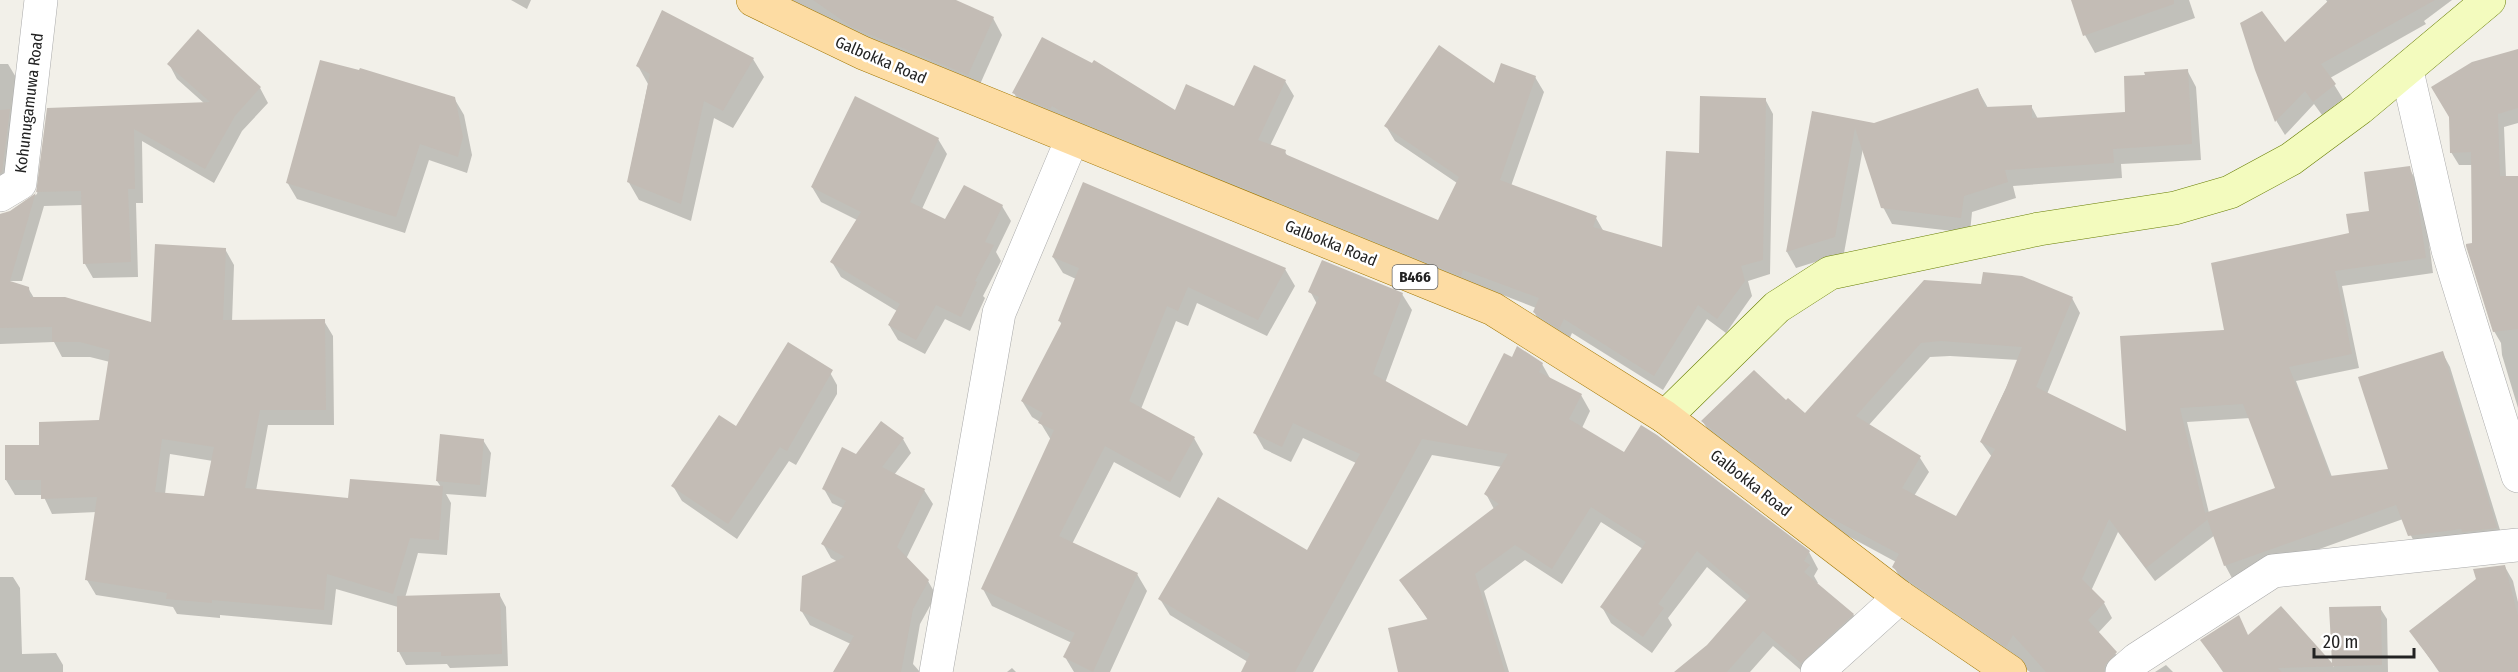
<svg xmlns="http://www.w3.org/2000/svg" width="2518" height="672" viewBox="0 0 2518 672" font-family="'Fira Sans Condensed',sans-serif">
<rect width="100%" height="100%" fill="#f2f0e9"/>
<g fill="#0003" fill-rule="evenodd">
<polygon points="511,0 531,0 527,9"/>
<polygon points="789,0 952,0 993,18 1002,35 977,91"/>
<polygon points="2072,0 2189,0 2195,18 2095,53 2085,35"/>
<polygon points="2326,0 2452,0 2424,21 2426,24 2330,78 2343,99 2322,115 2314,104 2285,135 2277,122 2256,70 2328,3"/>
<path d="M198,32l62,56 8,15 -26,28 -28,52 -72,-42 1,62h-7l2,74 -45,1 -8,-14 -2,-59 -39,1 -22,75h-15l21,7 6,10 118,26 73,-75 9,16 -2,57 92,-1 9,15 1,89h-66l-12,66 94,9 91,-13 -4,-6 46,-41 8,13 -5,44 -40,-3 5,9 -4,52 -29,-2 -13,45 94,-4 7,13 2,59 -58,2 -3,-4 -41,1 -7,-13 -1,-45 -62,-18 -4,36 -112,-10v3l-43,-4 -4,-7 -77,-12 -9,-15 10,-68 -45,2 -9,-19h-28l-9,-15 35,-33 59,-25 10,-60 -20,-5h-28l-8,-15 -54,2v-130l10,-1 27,-19 12,-84 156,-6 -28,-25 -8,-15zM170,454l43,7 -8,37 -40,-4z"/>
<polygon points="2518,51 2518,123 2504,127 2511,303 2518,276 2518,408 2502,355 2501,343 2494,331 2474,245 2472,165 2459,165 2451,152"/>
<polygon points="753,59 764,77 733,128 714,118 691,221 639,200 628,181 648,84 638,66"/>
<polygon points="0,64 8,64 17,79 17,126 0,193"/>
<polygon points="2187,70 2196,87 2201,160 2121,164 2122,178 2013,186 2016,198 1972,212 1970,233 1892,224 1883,207 1863,148 1844,253 1796,268 1787,252 1813,113 1874,125 1978,90 1988,108 2031,106 2038,119 2127,113"/>
<polygon points="1535,77 1544,92 1511,186 1596,218 1604,232 1663,249 1701,154 1765,99 1773,114 1770,274 1748,281 1752,296 1726,333 1707,319 1663,390 1572,333 1568,342 1543,327 1534,312 1536,308 1022,108 1014,93 1175,112 1235,108 1285,81 1294,96 1270,146 1285,152 1288,157 1438,222 1457,183 1395,141 1386,126 1495,85"/>
<polygon points="454,98 464,115 472,155 467,173 429,160 405,233 297,199 287,182"/>
<polygon points="938,139 947,154 922,209 946,221 1002,206 1011,221 996,252 1001,261 983,296 985,298 970,331 945,319 925,354 898,340 889,325 897,311 841,277 832,262 857,220 821,202 812,187"/>
<path d="M2409,168l8,14 9,37 7,54 -91,13 17,82 -63,13 36,96 58,-6 52,-119 8,15 54,176 -86,7 -15,-31 -170,61 -8,-15 -10,-30 -60,46 -37,-49 -27,59 13,12 8,15 -14,15 17,20 9,14 -4,5h-90l-128,-90 -8,-15 2,-5 -59,-32 -125,-94 -9,-14 83,-19 19,12 120,-134 147,17 8,15 -33,81 81,39 98,-102 125,-97zM1950,356l69,4 -38,82 11,15 -36,61 -42,-22 15,-24 -9,-14 -52,-32 62,-69zM2250,418l26,71 -67,24 -22,-91z"/>
<polygon points="1053,257 1285,269 1295,286 1267,336 1197,303 1188,326 1176,321 1141,409 1194,438 1203,454 1180,498 1114,462 1072,544 1137,574 1147,591 1110,672 1074,672 1065,657 1072,643 992,606 983,589 1051,440 1040,422 1032,417 1022,401 1062,325 1059,320 1076,279 1063,273"/>
<polygon points="1310,291 1402,294 1412,310 1385,383 1467,428 1512,359 1542,364 1551,380 1581,395 1590,411 1582,428 1624,454 1809,552 1818,569 1814,576 1818,583 1816,584 1853,614 1862,631 1803,672 1773,646 1750,672 1676,672 1708,646 1747,601 1707,567 1668,618 1672,625 1652,653 1611,623 1602,607 1643,549 1601,522 1562,584 1525,560 1484,591 1509,672 1400,672 1428,620 1401,580 1494,509 1486,494 1502,467 1432,455 1313,672 1242,672 1248,662 1170,615 1160,599 1308,552 1356,463 1303,438 1291,462 1264,449 1255,433 1317,304"/>
<polygon points="828,369 837,385 837,394 796,465 789,461 737,539 682,501 673,486 736,428"/>
<polygon points="903,439 911,453 894,475 924,490 933,504 906,559 928,581 936,595 920,624 913,664 920,672 834,672 851,644 810,625 801,610 838,562 831,558 823,544 843,508 832,503 824,489 856,456"/>
<polygon points="2505,567 2513,581 2518,602 2518,672 2439,672 2411,631"/>
<polygon points="0,577 13,577 20,588 22,654 56,653 63,665 63,672 0,672"/>
<polygon points="2281,608 2334,667 2330,609 2380,608 2387,619 2388,672 2223,672 2202,641 2249,637"/>
<polygon points="2166,665 2173,672 2155,672"/>
<polygon points="1012,668 1016,672 1007,672"/>
</g>
<g fill="#c3bcb5" fill-rule="evenodd">
<polygon points="813,0 956,0 994,17 968,75 852,27"/>
<polygon points="2071,0 2174,0 2174,4 2083,36"/>
<polygon points="2329,0 2435,0 2321,64 2336,84 2313,102 2305,91 2275,122 2255,70 2240,23 2262,11 2285,42"/>
<polygon points="662,10 754,58 723,111 704,101 681,204 627,182 650,74 636,66"/>
<path d="M198,29l63,58 -26,29 -30,53 -71,-40 1,60h-7l3,73 -48,2 -2,-73 -45,1 -26,89 19,6 1,10h35l86,25 4,-78 71,4 -3,72 102,-1 1,91h-66l-15,78 103,10 2,-19 93,7 -4,54 -29,-2 -17,56 -66,-20 -3,36 -112,-10v3l-46,-4 1,-6 -82,-13 12,-83 -56,2v-19h-36v-35h34v-23l60,-2 11,-70 -30,-8h-28v-15l-52,1v-114l10,-3 26,-18 11,-85 163,-6 -43,-38zM162,439l52,8 -10,49 -49,-4z"/>
<polygon points="1042,37 1092,63 1094,60 1175,110 1186,84 1234,106 1254,65 1286,80 1258,140 1286,150 1285,154 1438,220 1459,177 1384,126 1439,45 1494,83 1501,63 1536,76 1500,180 1597,216 1593,227 1662,247 1666,151 1699,153 1700,96 1766,98 1763,260 1741,266 1745,281 1717,319 1698,305 1654,376 1564,319 1559,329 1533,312 1539,298 1463,270 1461,276 1072,118 1052,106 1050,109 1012,93"/>
<polygon points="2518,49 2518,108 2498,114 2500,176 2518,176 2518,329 2493,332 2466,246 2466,244 2472,243 2471,152 2450,153 2449,117 2431,87 2472,62"/>
<polygon points="320,60 359,70 360,68 455,97 463,137 458,157 420,144 396,217 286,183"/>
<polygon points="2188,69 2192,144 2113,149 2114,163 2005,170 2008,182 1964,196 1961,218 1881,208 1855,128 1835,237 1786,252 1812,111 1874,123 1978,88 1985,107 2032,105 2032,118 2125,112 2124,76 2145,75 2144,72"/>
<polygon points="855,96 939,138 910,202 945,219 964,185 1003,205 985,242 994,245 975,281 977,282 961,317 936,305 916,340 888,325 900,304 830,262 861,212 811,187"/>
<polygon points="10,109 2,172 0,173 0,110"/>
<path d="M2410,166l8,37 8,55 -91,13 17,83 -63,13 41,109 58,-7 -30,-92 85,-26 54,177 -35,4 -1,-3 -53,7 -12,-31 -172,61 -19,-53 2,7 -61,48 -37,-49 -27,60 23,23 -17,18 29,32 -12,13 -1,7h-58l-33,-37 -7,12 -95,-65 -19,-15 7,-13 -70,-37 -1,1 -127,-97 53,-51 32,30 2,-2 17,15 119,-133 57,4 2,-12 39,4 51,21 -37,90 90,44 -6,-95 104,-6 -13,-67 138,-30 -3,-19 23,-3 -5,-39zM1941,341l81,6 -16,41 -26,54 15,7 -39,67 -54,-28 19,-32 -65,-40 65,-73zM2243,404l32,84 -70,25 -25,-105z"/>
<polygon points="1083,182 1286,268 1258,320 1188,287 1178,311 1167,306 1129,401 1195,437 1170,482 1105,446 1059,536 1138,573 1093,672 1063,657 1075,633 981,589 1054,430 1038,423 1043,413 1021,401 1062,322 1058,321 1079,268 1052,257"/>
<polygon points="1322,260 1403,293 1373,374 1467,426 1504,353 1512,357 1517,346 1543,363 1539,372 1582,394 1569,419 1624,452 1641,425 1657,435 1810,551 1804,561 1810,565 1804,572 1854,614 1801,663 1763,631 1727,672 1674,672 1707,645 1750,596 1697,551 1658,604 1664,608 1643,637 1600,607 1646,542 1591,507 1552,569 1515,545 1475,574 1505,672 1398,672 1388,628 1428,619 1399,580 1499,504 1484,494 1508,454 1422,439 1295,672 1241,672 1250,654 1158,599 1218,497 1307,550 1360,454 1293,423 1282,447 1253,433 1319,297 1308,292"/>
<polygon points="788,342 833,370 787,451 780,447 728,524 671,486 719,415 736,426"/>
<polygon points="881,421 904,438 882,467 925,489 897,547 929,580 913,609 901,672 833,672 854,636 800,611 802,576 845,557 821,544 846,501 822,489 842,447 856,454"/>
<polygon points="440,434 484,439 480,485 436,481"/>
<polygon points="2505,565 2518,616 2518,672 2440,672 2409,631 2476,579 2473,569"/>
<polygon points="500,593 502,654 441,656 441,652 397,652 397,596"/>
<polygon points="2281,606 2332,663 2329,607 2381,606 2382,665 2278,668 2282,672 2224,672 2200,640 2239,615 2248,635"/>
</g>
<g fill="none" stroke-linecap="round" stroke-linejoin="round">
<g stroke="#a9a9a9" stroke-width="34">
<g id="street">
<polyline points="2407,71 2448,250 2518,476"/>
<polyline points="0,195 20,183 41,0"/>
<polyline points="936,672 999,313 1072,139"/>
<polyline points="1817,672 1900,597"/>
<polyline points="2122,672 2137,659 2273,571 2518,545"/>
</g>
</g>
<g stroke="#687e04" stroke-width="34">
<polyline id="secondary" points="1665,417 1777,307 1830,273 2039,229 2175,208 2230,192 2291,159 2360,108 2489,0"/>
</g>
<g stroke="#a07600" stroke-width="34">
<polyline id="primary" points="753,0 863,53 1493,309 1665,417 1900,597 2010,672"/>
</g>
<use href="#street" stroke="#fff" stroke-width="33"/>
<use href="#secondary" stroke="#f3fbbe" stroke-width="33"/>
<use href="#primary" stroke="#fddca3" stroke-width="33"/>
</g>
<g text-anchor="middle" dominant-baseline="central" stroke-width="5" stroke-linejoin="round" paint-order="stroke">
<rect fill="#fff" stroke="#646464" stroke-width="1.5" x="1392.5" y="265" width="45" height="24" rx="4.5"/>
<g font-size="15" font-weight="bold" fill="#222">
<text x="1415" y="277">B466</text>
</g>
<g font-size="16" fill="#222" stroke="#fff">
<text transform="translate(881 60) rotate(23)">Galbokka Road</text>
<text transform="translate(29 103) rotate(-83)">Kohunugamuwa Road</text>
<text transform="translate(1331 243) rotate(22)">Galbokka Road</text>
<text transform="translate(1751 483) rotate(38)">Galbokka Road</text>
</g>
</g>
<path d="M2314 648v9h100v-9" fill="none" stroke="#222222" stroke-width="3"/>
<text x="2323" y="648" font-size="18" fill="#222222" stroke="#ffffff" stroke-width="4.5" paint-order="stroke">20 m</text>
</svg>
